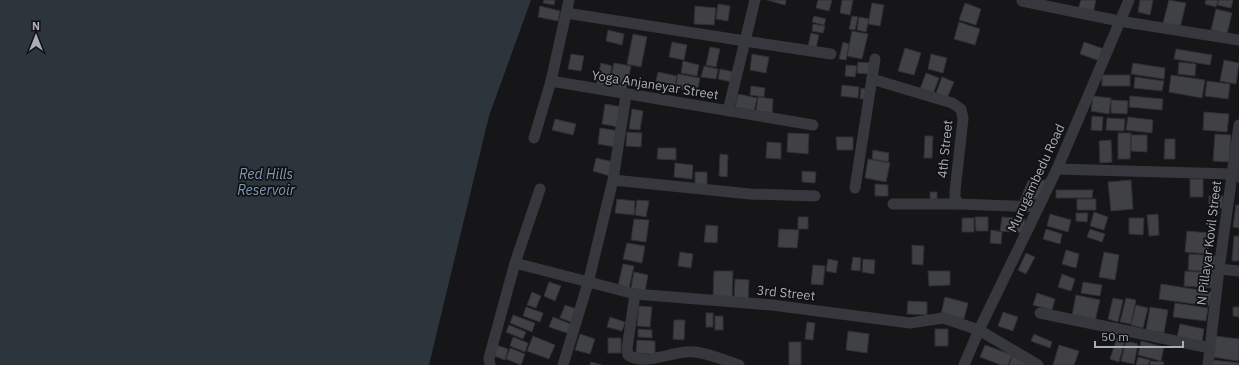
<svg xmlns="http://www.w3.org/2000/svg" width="1239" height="365" viewBox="0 0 1239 365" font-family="'IBM Plex Sans',sans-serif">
<rect width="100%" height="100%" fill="#161618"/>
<polygon fill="#2c353c" points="0,0 531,0 489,116 429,365 0,365"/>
<g fill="#404145" stroke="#303034">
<polygon points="544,0 555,0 554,5 543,3"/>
<polygon points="767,0 786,0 785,5"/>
<polygon points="818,0 832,0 829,11 816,8"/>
<polygon points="842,0 853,0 850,15 840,13"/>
<polygon points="1081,0 1096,0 1093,13 1078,9"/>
<polygon points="1140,0 1153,0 1150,15 1138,12"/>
<polygon points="1169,0 1186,3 1180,28 1163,23"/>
<polygon points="1206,0 1218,0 1216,7 1205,4"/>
<polygon points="1219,0 1233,0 1231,8 1217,5"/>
<polygon points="872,3 884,5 880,26 868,24"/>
<polygon points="965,3 981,9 976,25 959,20"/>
<polygon points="718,4 730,6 728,21 716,19"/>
<polygon points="540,6 560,11 558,21 538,17"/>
<polygon points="695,6 716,8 714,25 694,24"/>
<polygon points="1216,9 1232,13 1227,34 1211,30"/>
<polygon points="814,16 826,19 824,25 812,22"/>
<polygon points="852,16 858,17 855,30 849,29"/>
<polygon points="859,17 869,19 866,32 857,30"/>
<polygon points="959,22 980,29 975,45 954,39"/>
<polygon points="813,24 825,26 823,33 812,31"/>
<polygon points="608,30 624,34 622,45 606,41"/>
<polygon points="852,31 868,34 862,59 847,56"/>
<polygon points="811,33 819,35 816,48 808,46"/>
<polygon points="633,34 647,37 641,67 627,64"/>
<polygon points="672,42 687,45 684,60 669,57"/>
<polygon points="843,42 849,44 846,60 839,59"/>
<polygon points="1084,42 1104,49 1100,61 1080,54"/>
<polygon points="710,47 720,49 716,67 706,65"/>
<polygon points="905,48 921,53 914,75 898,71"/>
<polygon points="1176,49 1212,55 1210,65 1174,59"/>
<polygon points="571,54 584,56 581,71 568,69"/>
<polygon points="752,54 769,57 766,73 750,70"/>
<polygon points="931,54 947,58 943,73 928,69"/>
<polygon points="1224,60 1239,63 1236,84 1220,81"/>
<polygon points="683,61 699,65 697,76 681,73"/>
<polygon points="858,62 871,63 870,74 857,73"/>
<polygon points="1179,62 1196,64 1195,76 1178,74"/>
<polygon points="601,63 612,66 607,88 596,86"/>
<polygon points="614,63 631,66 626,90 609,87"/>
<polygon points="1133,63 1165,68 1164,79 1131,74"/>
<polygon points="846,65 857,66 855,77 845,76"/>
<polygon points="704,66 718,69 716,79 701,77"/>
<polygon points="720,69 734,72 732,82 718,79"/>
<polygon points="658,72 677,76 675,85 656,81"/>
<polygon points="926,73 939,78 933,94 920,89"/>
<polygon points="678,74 700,78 697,92 675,88"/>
<rect x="1102" y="75" width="28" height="11"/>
<polygon points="1171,75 1205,80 1202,98 1169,92"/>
<polygon points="942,77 954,82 947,98 936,93"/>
<polygon points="1135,77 1164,81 1162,91 1134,88"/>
<polygon points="1207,81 1230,84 1228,99 1205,96"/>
<polygon points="842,85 859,87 858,98 841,96"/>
<polygon points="751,86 765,88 764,97 750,95"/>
<polygon points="861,88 868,90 867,98 860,99"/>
<polygon points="738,94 757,98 754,112 735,108"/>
<polygon points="1093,96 1111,98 1109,114 1091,111"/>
<polygon points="1130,96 1163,99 1162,110 1129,107"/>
<polygon points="758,97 773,99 772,115 756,112"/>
<polygon points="1111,100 1128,101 1127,114 1111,113"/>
<polygon points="605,104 622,107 619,127 602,124"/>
<polygon points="632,109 643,111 640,130 629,129"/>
<polygon points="1204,112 1229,114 1227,132 1203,130"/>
<polygon points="1092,116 1103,117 1102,131 1091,130"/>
<polygon points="1128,117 1153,120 1152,133 1126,130"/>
<polygon points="1107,118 1125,119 1124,131 1106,130"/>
<polygon points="555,119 576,124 573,135 552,130"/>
<polygon points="600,128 619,131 616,147 598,144"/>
<polygon points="627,132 642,133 641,147 626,146"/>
<polygon points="788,133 809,134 808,154 787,152"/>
<polygon points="1118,133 1131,133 1130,159 1118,159"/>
<polygon points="1215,134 1231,135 1229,162 1213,161"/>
<polygon points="1131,135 1147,135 1147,152 1131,151"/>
<polygon points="925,136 933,136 932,158 924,158"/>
<polygon points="836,137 853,137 853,150 837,150"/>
<polygon points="1165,139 1175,139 1175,159 1164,159"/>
<polygon points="1111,140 1112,162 1100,163 1099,141"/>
<polygon points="767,142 781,143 781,159 766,158"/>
<polygon points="658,148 676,148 676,160 657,159"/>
<polygon points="873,150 889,153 888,162 872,159"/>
<polygon points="720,154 728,155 727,177 719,176"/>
<polygon points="596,158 614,162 610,176 593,171"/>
<polygon points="868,159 890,163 886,182 865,178"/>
<polygon points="675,163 693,165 692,179 674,177"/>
<polygon points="1239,164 1239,182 1237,182"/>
<polygon points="802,171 816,172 815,183 802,182"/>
<rect x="695" y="172" width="12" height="13"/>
<rect x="1190" y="179" width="13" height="18"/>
<polygon points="1047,180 1039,199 1020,200 1028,181"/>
<polygon points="1131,180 1133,209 1111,211 1108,182"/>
<polygon points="875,184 888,185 888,196 875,196"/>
<polygon points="1056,190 1093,190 1092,198 1056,198"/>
<rect x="930" y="192" width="7" height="11"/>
<polygon points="1209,196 1223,196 1222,208 1209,208"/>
<polygon points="617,199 635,201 634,215 615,213"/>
<rect x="1077" y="199" width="19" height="11"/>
<polygon points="637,200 649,201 646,217 635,215"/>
<polygon points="1236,205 1239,205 1239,228 1233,227"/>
<polygon points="1094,212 1108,217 1104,230 1090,226"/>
<polygon points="1076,213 1088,213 1087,222 1076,221"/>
<polygon points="1050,214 1071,220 1068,232 1047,226"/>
<polygon points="1158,214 1159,235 1149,236 1147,215"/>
<rect x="798" y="217" width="10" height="12"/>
<polygon points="975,217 988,217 988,231 976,231"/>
<polygon points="1002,217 1025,219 1024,233 1000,231"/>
<rect x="962" y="218" width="12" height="14"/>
<polygon points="1129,218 1144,218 1143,235 1129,234"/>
<polygon points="634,219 649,220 646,242 631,240"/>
<polygon points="706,225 718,226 717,243 704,242"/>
<polygon points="779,229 799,230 797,248 778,247"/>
<polygon points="1046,229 1062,234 1060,244 1043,239"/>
<polygon points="1090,229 1105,234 1102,242 1087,237"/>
<polygon points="991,230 1002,232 1001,244 990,243"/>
<polygon points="1187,231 1210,233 1208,254 1185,252"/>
<polygon points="1234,236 1239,236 1239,261 1232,261"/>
<polygon points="627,243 645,246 642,263 623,259"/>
<polygon points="912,245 924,246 923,265 912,264"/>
<polygon points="1066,250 1079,254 1076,268 1062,264"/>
<polygon points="680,252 693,254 691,268 678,266"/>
<polygon points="1104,252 1119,255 1115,280 1099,277"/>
<polygon points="1026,253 1035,257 1026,274 1018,270"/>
<polygon points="1189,254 1216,256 1215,272 1188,270"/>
<polygon points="853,257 861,258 860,271 851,270"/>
<polygon points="828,259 838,261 836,273 826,271"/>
<polygon points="863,259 875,260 874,274 862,272"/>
<polygon points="623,264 634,266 629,288 618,286"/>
<polygon points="813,265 825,266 823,285 811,284"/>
<polygon points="714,271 733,271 732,298 713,297"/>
<polygon points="928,271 950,271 950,285 929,286"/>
<polygon points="1185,271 1213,273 1212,288 1184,286"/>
<polygon points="634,272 648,275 645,291 631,288"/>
<polygon points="1062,274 1075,279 1071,291 1058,287"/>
<polygon points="735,279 749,280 748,300 734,299"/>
<polygon points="549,282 561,286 555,301 544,296"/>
<polygon points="1083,282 1102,285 1100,296 1081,293"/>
<polygon points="1161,284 1212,292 1209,306 1159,299"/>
<polygon points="532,292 541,296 536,308 527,305"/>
<polygon points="1037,293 1055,299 1052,310 1033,305"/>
<polygon points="1076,295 1100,300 1095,321 1072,316"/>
<polygon points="945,297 968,303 964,319 941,314"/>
<polygon points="1113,298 1123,300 1118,322 1108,319"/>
<polygon points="1126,298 1136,300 1131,324 1120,322"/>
<polygon points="908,301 927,302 927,315 907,314"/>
<polygon points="1175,303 1208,308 1206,321 1173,317"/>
<polygon points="565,305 579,310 574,323 560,318"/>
<polygon points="1136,305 1148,308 1143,328 1131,325"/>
<polygon points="639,306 652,307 650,327 637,326"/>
<polygon points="526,307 543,313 540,322 523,316"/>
<polygon points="1150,307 1168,310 1164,333 1146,330"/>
<polygon points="1233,307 1239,307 1239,317 1233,316"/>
<polygon points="1003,312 1018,317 1013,331 998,326"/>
<rect x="706" y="313" width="7" height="14"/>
<polygon points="513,315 535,323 532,332 510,323"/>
<rect x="715" y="316" width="8" height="14"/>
<polygon points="553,317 573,325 570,334 549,327"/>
<polygon points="610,317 625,322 622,331 607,327"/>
<polygon points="674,320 685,320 684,340 673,339"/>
<polygon points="807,322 815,323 813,340 805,339"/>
<polygon points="1180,324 1204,329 1202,342 1177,337"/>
<polygon points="509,325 526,332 523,339 506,332"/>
<polygon points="638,329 652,330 652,338 638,337"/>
<rect x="935" y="329" width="13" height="17"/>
<polygon points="848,331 869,334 867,353 846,350"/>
<polygon points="580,334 595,339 590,354 575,350"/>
<polygon points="1034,334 1052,342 1050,348 1031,341"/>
<polygon points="533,336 555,345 549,359 527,351"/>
<polygon points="1215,336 1239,339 1239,361 1212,357"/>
<polygon points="513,337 528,343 525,352 510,346"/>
<rect x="608" y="338" width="13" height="15"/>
<polygon points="1117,338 1125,340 1119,362 1110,359"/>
<polygon points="637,340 655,341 655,354 636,353"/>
<polygon points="1126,341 1138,344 1134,364 1121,361"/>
<polygon points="1141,341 1164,347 1161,361 1138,355"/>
<rect x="789" y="342" width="12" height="23"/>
<polygon points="496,345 508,349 505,360 492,355"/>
<polygon points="985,345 1012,355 1008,365 1001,365 980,357"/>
<polygon points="1059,345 1079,351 1074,365 1053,365"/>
<polygon points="510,348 525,354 521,365 506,359"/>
<polygon points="1012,356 1032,365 1009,365"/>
<polygon points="1138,357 1150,360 1148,365 1136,365"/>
<polygon points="1212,360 1239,363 1239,365 1211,365"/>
<polygon points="1150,361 1164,362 1163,365 1150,365"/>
<polygon points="591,362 602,365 590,365"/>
</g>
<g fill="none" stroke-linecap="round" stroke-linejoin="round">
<g stroke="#37383d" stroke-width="11">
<polyline points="755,0 745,41 831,54"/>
<polyline points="1022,1 1119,21 1239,40"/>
<polyline points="566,13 745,41 728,111"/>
<polyline points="872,79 952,103 961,109 963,119 955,191 955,198 959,204 1038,207"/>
<polyline points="551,81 569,0"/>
<polyline points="534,138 551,81 813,125"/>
<polyline points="1057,169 1232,174"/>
<polyline points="613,180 750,194 815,196"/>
<polyline points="855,188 875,59"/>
<polyline points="893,204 959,204"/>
<polyline points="515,263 540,189"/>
<polyline points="1219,269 1239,271"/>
<path d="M635,294l-8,55 1,6c16,10 39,-1 57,-3 18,-2 37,8 54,13"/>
<polyline points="1040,313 1210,348"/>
<polyline points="490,365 489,358 515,263 635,294 772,305 910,323 943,318 979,330 1038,365"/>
<polyline points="563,365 588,283 613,180 626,95"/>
<polyline points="964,365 979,330 1057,169 1129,0"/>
<polyline points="1208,365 1219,269 1239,125"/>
</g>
</g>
<g text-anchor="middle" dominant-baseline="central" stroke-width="3.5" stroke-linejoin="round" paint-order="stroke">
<g font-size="13" fill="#a8adb8" stroke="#111113">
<text transform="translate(655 85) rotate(9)">Yoga Anjaneyar Street</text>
<text transform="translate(945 149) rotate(-84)">4th Street</text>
<text transform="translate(1036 178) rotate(-65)">Murugambedu Road</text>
<text transform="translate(1209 243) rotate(-83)">N Pillayar Kovil Street</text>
<text transform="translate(786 293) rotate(6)">3rd Street</text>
</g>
<g font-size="14" font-style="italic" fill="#7f9bb3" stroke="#111113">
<text x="266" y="174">Red Hills<tspan x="266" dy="16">Reservoir</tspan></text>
</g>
</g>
<g transform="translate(36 36)" stroke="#111113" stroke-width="3" paint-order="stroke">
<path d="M0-3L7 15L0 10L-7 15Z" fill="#a8adb8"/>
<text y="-6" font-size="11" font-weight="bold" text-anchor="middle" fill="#a8adb8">N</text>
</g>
<path d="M1095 341v6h88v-6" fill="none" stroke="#a8adb8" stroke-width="2"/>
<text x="1101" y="341" font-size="12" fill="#a8adb8" stroke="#111113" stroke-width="3" paint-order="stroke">50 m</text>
</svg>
